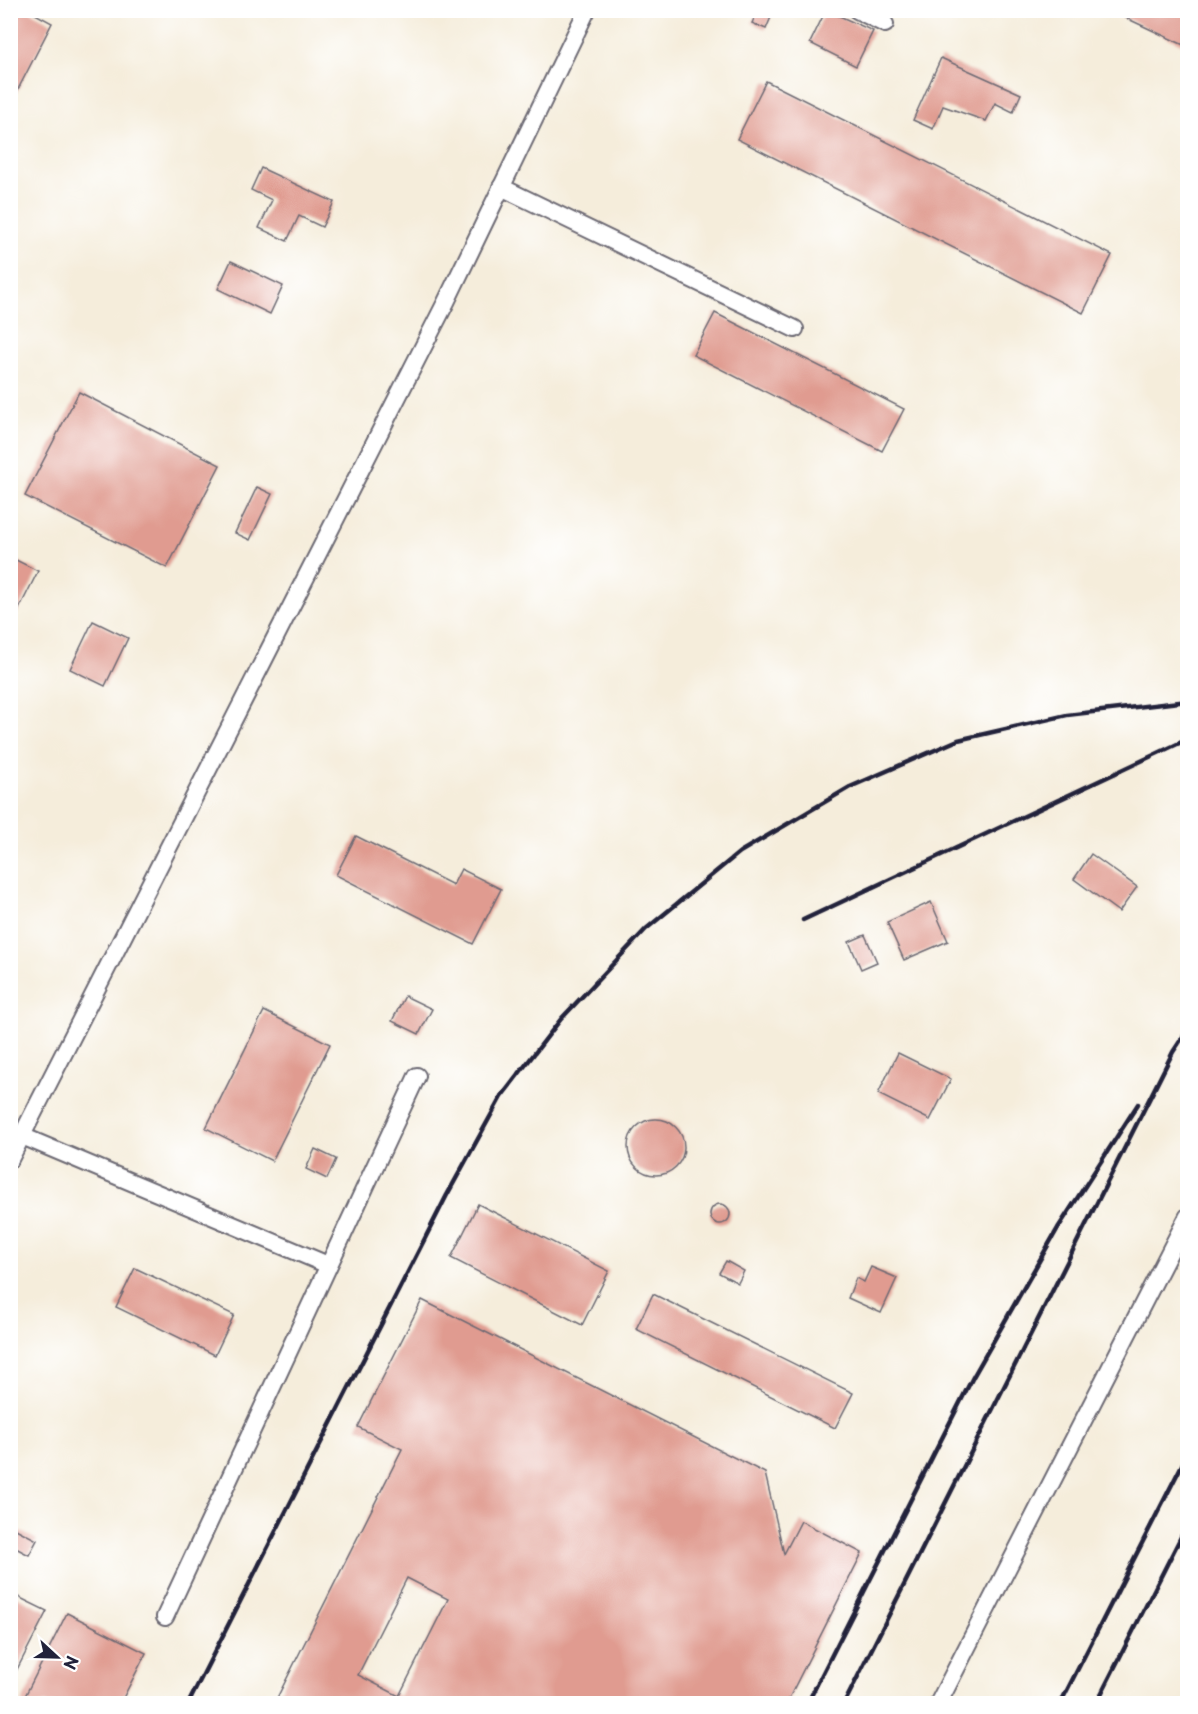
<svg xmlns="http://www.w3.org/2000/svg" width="1198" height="1714" viewBox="0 0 1198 1714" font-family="'Playpen Sans',sans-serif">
<rect width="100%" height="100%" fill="#fff"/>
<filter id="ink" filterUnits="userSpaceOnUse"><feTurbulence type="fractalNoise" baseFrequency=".0167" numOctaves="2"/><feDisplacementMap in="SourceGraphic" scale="12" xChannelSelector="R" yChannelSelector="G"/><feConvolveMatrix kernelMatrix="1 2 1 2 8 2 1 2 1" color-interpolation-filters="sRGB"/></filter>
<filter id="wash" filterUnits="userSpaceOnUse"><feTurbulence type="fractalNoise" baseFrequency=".008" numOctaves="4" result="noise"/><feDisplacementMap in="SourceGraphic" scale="24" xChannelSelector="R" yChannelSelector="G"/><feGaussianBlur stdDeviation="1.35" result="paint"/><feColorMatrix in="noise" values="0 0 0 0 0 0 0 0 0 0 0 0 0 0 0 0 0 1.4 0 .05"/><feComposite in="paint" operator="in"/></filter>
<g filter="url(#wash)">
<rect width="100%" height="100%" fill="#f5eddb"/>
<g id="blocks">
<g fill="#e09b90" fill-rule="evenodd">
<polygon points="12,10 28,10 52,23 12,101"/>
<polygon points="758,10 774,10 766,29 752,23"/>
<polygon points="826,10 873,31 856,66 810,43"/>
<polygon points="1109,10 1188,10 1188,47"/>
<polygon points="941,58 1021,94 1013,112 995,103 986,121 943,106 933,129 913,120"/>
<polygon points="766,81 1112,255 1083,313 737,139"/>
<polygon points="261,168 334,202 322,227 299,216 287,241 259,228 272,200 251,190"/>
<polygon points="231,261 283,286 270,314 218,289"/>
<polygon points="715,313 904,409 882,451 693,355"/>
<polygon points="79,392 220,465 167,568 25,496"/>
<polygon points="257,487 272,494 250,540 235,533"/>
<polygon points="10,557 38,571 13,621 10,619"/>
<polygon points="93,621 128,638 105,686 70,669"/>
<polygon points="356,836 453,885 461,869 501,889 473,944 336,875"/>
<polygon points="1091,854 1137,887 1119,912 1074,879"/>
<polygon points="931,902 948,941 904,960 887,922"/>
<polygon points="865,935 877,962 861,969 849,942"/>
<polygon points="405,996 432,1009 419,1034 392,1021"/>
<polygon points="264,1011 330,1044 272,1161 206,1128"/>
<polygon points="898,1053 951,1079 930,1120 878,1094"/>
<circle cx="656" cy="1147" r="28"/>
<polygon points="315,1149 336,1159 327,1179 306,1169"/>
<circle cx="720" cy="1214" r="10"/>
<polygon points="478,1204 609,1271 582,1325 451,1258"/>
<polygon points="726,1261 744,1271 738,1283 719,1273"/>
<polygon points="871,1267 897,1278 881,1313 848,1298 856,1278 864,1282"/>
<polygon points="135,1268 234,1315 215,1355 116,1307"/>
<polygon points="653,1294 853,1393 835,1428 636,1329"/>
<path d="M422,1300l343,173 19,81 17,-33 61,32 -76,151h-512l128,-255 -44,-22zM407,1578l41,21 -49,97 -41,-21z"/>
<polygon points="10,1526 37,1540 29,1555 10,1545"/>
<polygon points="10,1593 47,1611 10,1683"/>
<polygon points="67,1613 146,1653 120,1704 21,1704"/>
</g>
</g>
</g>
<g filter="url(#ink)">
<use href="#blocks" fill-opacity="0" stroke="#6c6973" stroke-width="1.5"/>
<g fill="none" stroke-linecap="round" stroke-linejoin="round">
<g stroke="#6c6973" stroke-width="20">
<g id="lane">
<polyline points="857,10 885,24"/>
<polyline points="501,187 795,329"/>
<polyline points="22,1136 328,1265"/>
<polyline points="10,1159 446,302 587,10"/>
<polyline points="165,1617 417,1076"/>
<polyline points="938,1704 1188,1216"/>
</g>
</g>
<use href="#lane" stroke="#fff" stroke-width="16"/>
<g stroke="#22223b" stroke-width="4.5">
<polyline points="803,920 1188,739"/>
<polyline points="188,1704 447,1195 501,1097 561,1019 646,929 740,852 850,787 958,740 1067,715 1188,701"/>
<polyline points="807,1704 973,1377 1058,1228 1138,1104"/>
<polyline points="844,1704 1173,1052 1188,1029"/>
<polyline points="1060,1704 1188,1453"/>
<polyline points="1096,1704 1188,1523"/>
</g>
</g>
</g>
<rect width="1198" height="1714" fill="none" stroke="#fff" stroke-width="36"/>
<g transform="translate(57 1657) rotate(112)" stroke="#ffffff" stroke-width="4.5" paint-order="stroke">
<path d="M0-4.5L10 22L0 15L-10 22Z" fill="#22223b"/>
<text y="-9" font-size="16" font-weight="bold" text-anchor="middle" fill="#22223b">N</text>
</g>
</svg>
